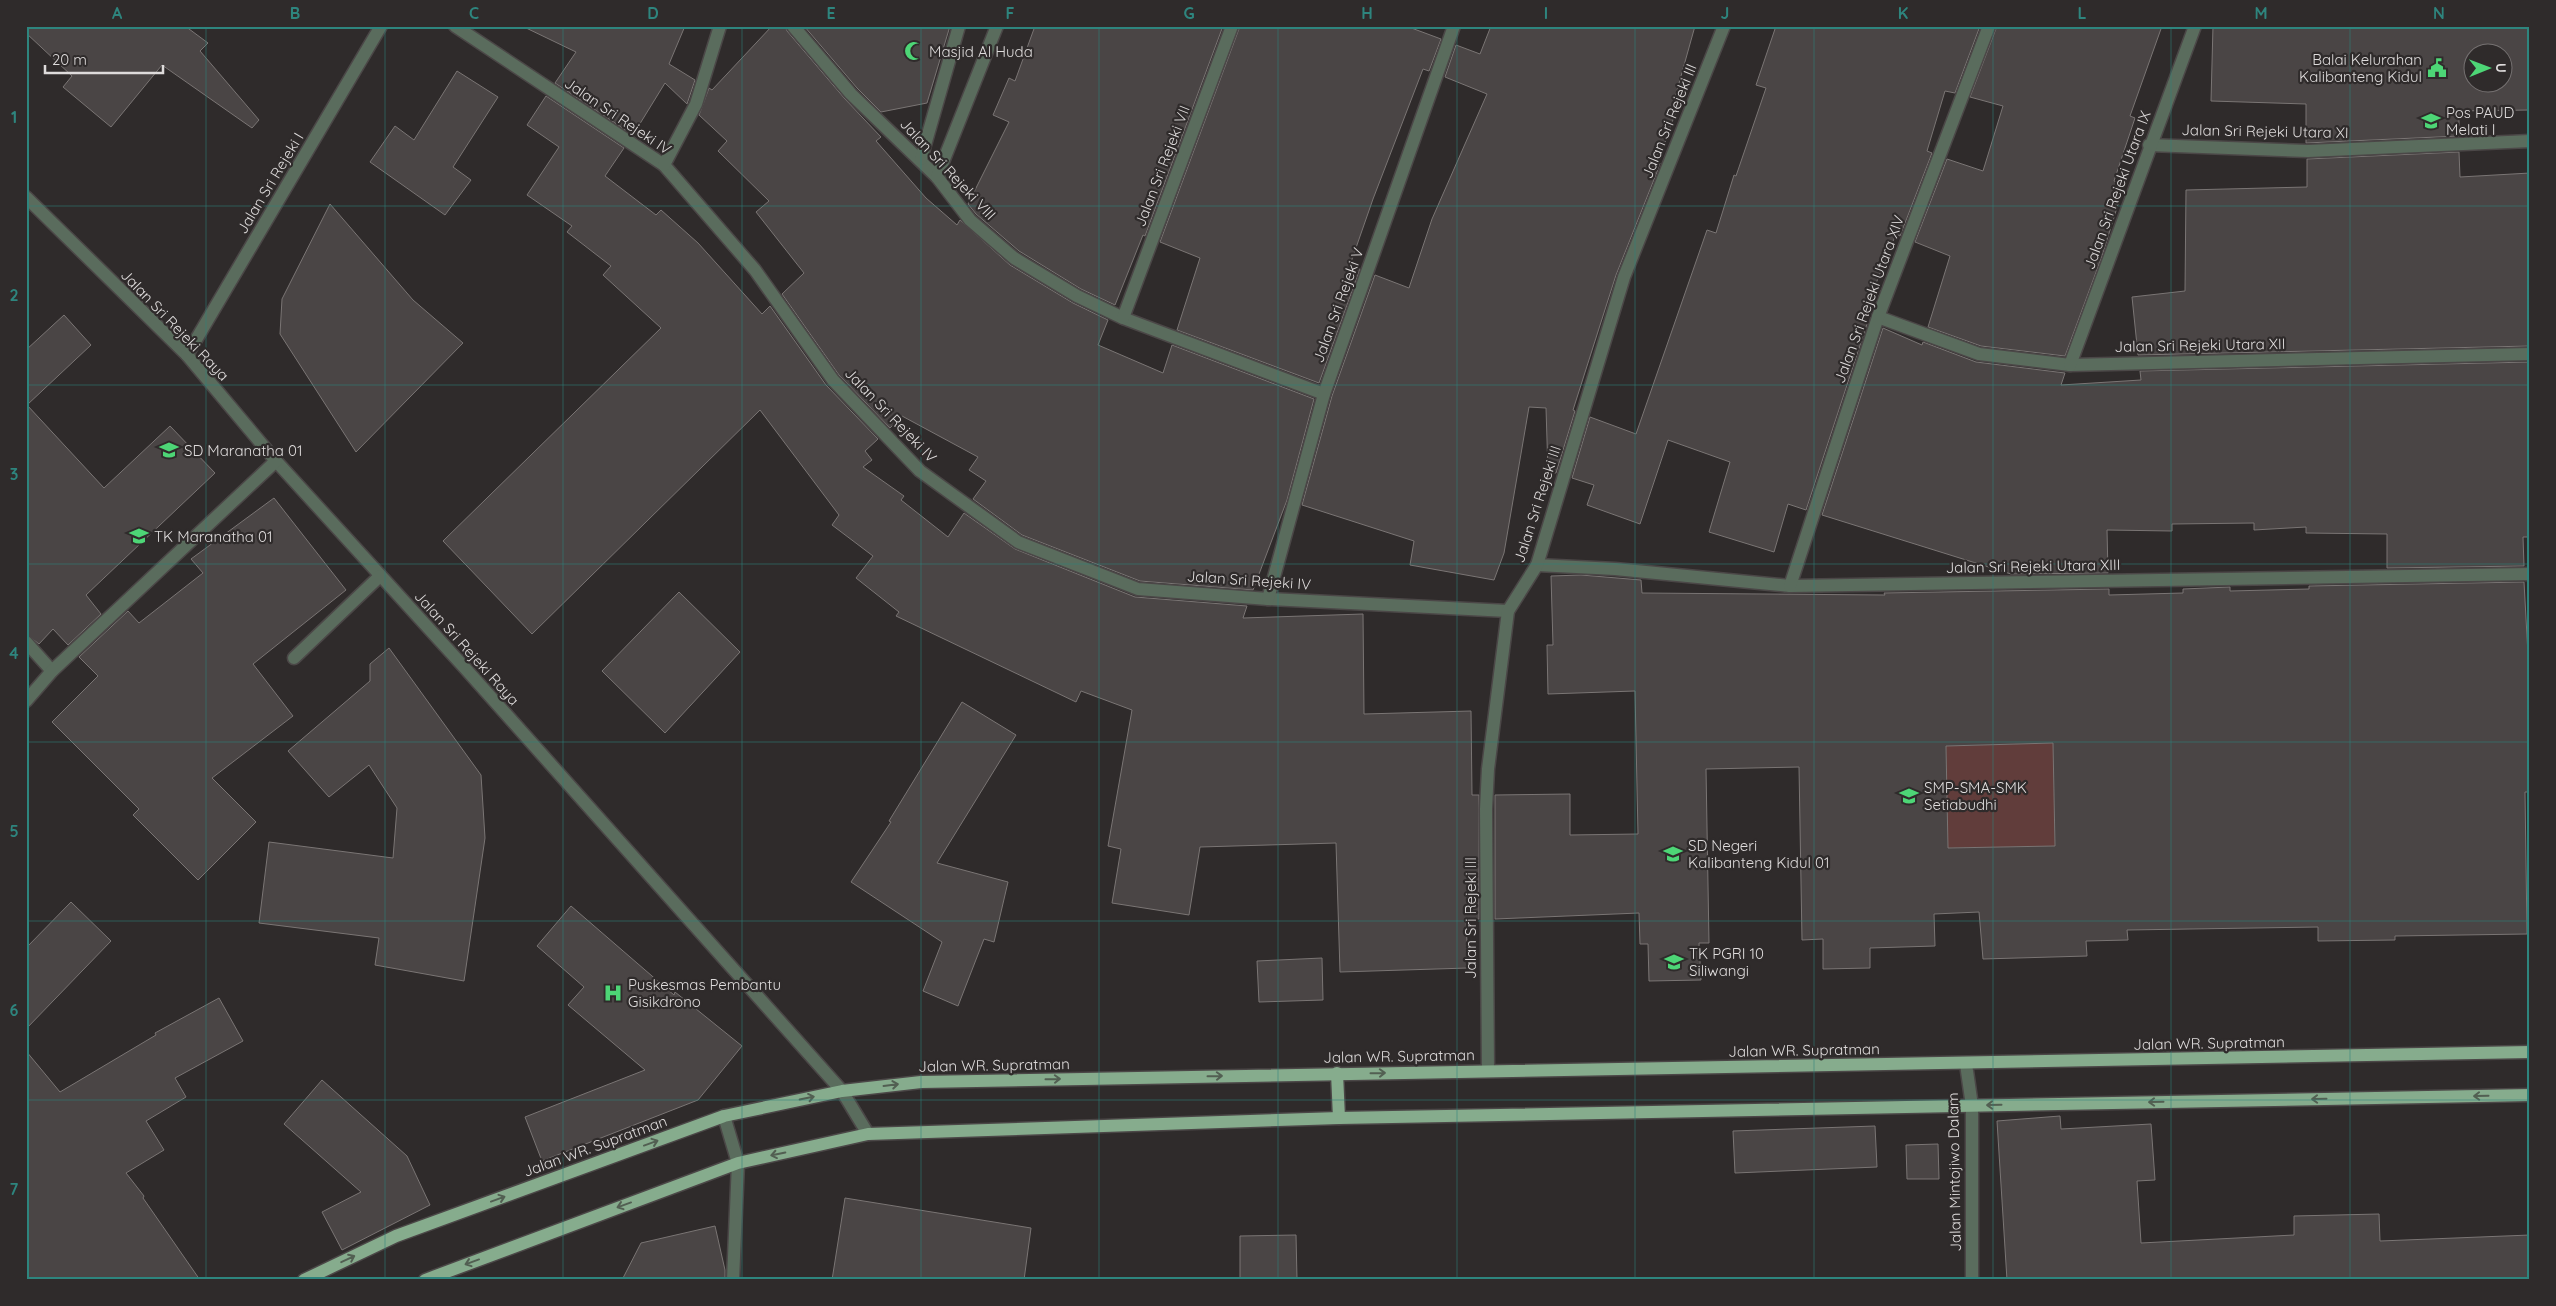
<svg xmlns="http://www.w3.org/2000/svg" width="2556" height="1306" viewBox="0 0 2556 1306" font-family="Quicksand,sans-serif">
<rect width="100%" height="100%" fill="#2f2b2b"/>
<polygon fill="#613d3b" points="2053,743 2055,846 1948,848 1946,746"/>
<g fill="#4a4545" stroke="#7a7574" fill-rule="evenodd">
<polygon points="26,26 185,26 208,43 200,51 259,120 252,128 162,65 111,127 63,87 72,76 26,33"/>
<polygon points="522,26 685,26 669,64 695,80 687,104 665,83 633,135 555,83 576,52"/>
<polygon points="772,26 785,26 787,31 845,99 881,137 876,141 926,198 957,225 960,220 1010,265 1073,303 1108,320 1098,345 1163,373 1172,345 1314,399 1287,500 1253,590 1140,581 1022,535 973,499 986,481 969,470 978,457 902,416 890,428 839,375 782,294 804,273 756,212 769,201 718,151 727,141 699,115 709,88 712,90"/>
<polygon points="804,26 950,26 927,103 881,112 857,88"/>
<polygon points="1035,26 1223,26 1145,236 1143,235 1115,305 1081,289 1019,251 976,214 968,204 1009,122 993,115 1009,78 1015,81"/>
<polygon points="1240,26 1406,26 1441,39 1429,71 1423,69 1373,199 1350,265 1360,269 1319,383 1177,330 1200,258 1160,242"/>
<polygon points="1491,26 1695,26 1671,112 1675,114 1658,162 1660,163 1657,172 1616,275 1573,410 1575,411 1556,473 1548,472 1546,408 1529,407 1504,553 1494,580 1410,565 1414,541 1302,505 1332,396 1375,275 1409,288 1432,219 1487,94 1445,77 1456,45 1480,54"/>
<polygon points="1776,26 1980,26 1955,93 1945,91 1927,151 1932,153 1900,236 1896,234 1862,318 1868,321 1806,510 1788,504 1774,552 1709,532 1730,462 1668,440 1640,524 1587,505 1594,485 1572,478 1590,417 1636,434 1707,230 1716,233 1734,175 1736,176 1766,88 1756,85"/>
<polygon points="1997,26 2162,26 2130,116 2135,118 2114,181 2124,185 2102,256 2065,356 1981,346 1928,327 1950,256 1915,242 1947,159 1983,171 2003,106 1970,97"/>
<path d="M2213,26h317v84l-71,1v25l-153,7v-39l-95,-3zM2474,52h30v30h-30z"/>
<polygon points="457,71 498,97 453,167 471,180 445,215 370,162 395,126 414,140"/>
<polygon points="546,96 624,148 605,176 656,215 661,210 698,243 762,314 770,306 826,385 878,439 865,451 872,460 863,467 904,496 901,500 948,537 964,513 1015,549 1135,597 1247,606 1243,618 1363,614 1364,714 1471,711 1472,795 1479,795 1479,919 1466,919 1468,968 1340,972 1336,843 1200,847 1189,915 1112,903 1121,849 1108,846 1132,710 1081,691 1076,702 896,616 899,612 856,578 873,556 832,525 839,515 760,410 532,634 443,541 661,328 603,275 611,266 567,232 572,226 527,195 559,147 527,125"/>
<polygon points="2459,152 2460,177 2530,173 2530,346 2138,355 2132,297 2185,291 2186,190 2307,187 2307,159"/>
<polygon points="330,204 413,300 463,343 356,452 280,334 282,299"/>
<polygon points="64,315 91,345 27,405 104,488 170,426 215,473 86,595 101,614 68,645 53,629 39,644 26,634 26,350"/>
<polygon points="1883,328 1922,345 1923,342 1976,362 2065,373 2061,385 2141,380 2140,371 2530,362 2530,537 2523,537 2524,566 2387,568 2387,534 2306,533 2306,527 2254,530 2254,523 2172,524 2172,531 2107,530 2108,573 2011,574 1822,515"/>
<polygon points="274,498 346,590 253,664 293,716 212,778 256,822 198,880 133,815 139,809 52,722 98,676 79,657 128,611 139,623 203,573 191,559"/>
<path d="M1581,575l60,5 1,13 243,2 -1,-2 225,-4v6l74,-2v-4l47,-2v4l79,-2v-3l215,-4 6,109v101h-5l2,142 -132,2v4l-77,1v-14l-191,3 1,10 -42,1 1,15 -104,3 -4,-47 -45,2 1,32 -65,2v20l-47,1v-30l-21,1 -3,-173 -93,2 3,174h-10l2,37 -52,1 -1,-37h-8l-1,-31 -144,6v-124l75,-1v41l68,-1 -3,-143 -87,3 -1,-49h6l-2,-69zM2053,743l2,103 -107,2 -2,-102z"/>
<polygon points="679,592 740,652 665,733 602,671"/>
<polygon points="389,648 481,775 485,838 464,981 375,965 379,938 259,923 269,842 393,858 397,808 369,765 329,797 288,751 370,681 370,664"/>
<polygon points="962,702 1016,735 937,863 1008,882 994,942 984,939 958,1006 923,991 942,942 851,882 891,822 889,821"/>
<polygon points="71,902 111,941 26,1029 26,948"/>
<polygon points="571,906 674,995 675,992 742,1046 698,1100 542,1161 525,1117 645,1070 568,1005 584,987 537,946"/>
<polygon points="1322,958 1323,1000 1259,1002 1257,961"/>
<polygon points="219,998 243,1041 175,1078 186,1097 146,1121 164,1150 126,1173 144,1196 143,1198 200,1280 26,1280 26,1051 60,1092 156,1035 155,1033"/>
<polygon points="322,1080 407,1156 430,1205 342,1250 322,1212 361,1192 284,1124"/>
<polygon points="2060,1116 2061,1129 2151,1124 2155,1180 2137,1181 2141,1243 2294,1235 2294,1216 2379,1214 2380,1241 2530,1235 2530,1280 2007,1280 1997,1121"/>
<polygon points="1875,1126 1877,1167 1735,1173 1733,1131"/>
<polygon points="1938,1144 1939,1179 1907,1179 1906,1145"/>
<polygon points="845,1198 1031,1228 1024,1280 832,1280"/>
<polygon points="715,1226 725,1270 725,1280 622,1280 641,1243"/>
<polygon points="1296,1235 1297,1279 1240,1280 1240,1236"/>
</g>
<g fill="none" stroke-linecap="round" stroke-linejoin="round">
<g stroke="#4b4747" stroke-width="15">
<g id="minor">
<polyline points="455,26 664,165 755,270 833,380 920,471 1018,542 1138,589 1268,599 1508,611"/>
<polyline points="793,26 851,94 937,177 970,220 1014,258 1077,296 1123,318 1324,394"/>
<polyline points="2149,145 2308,151 2530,141"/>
<polyline points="921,159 959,26"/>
<polyline points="664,165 696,104 720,26"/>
<polyline points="937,177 997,26"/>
<polyline points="26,197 187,355 276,461 464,667 842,1091 868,1134"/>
<polyline points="1878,317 1979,354 2070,365 2530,354"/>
<polyline points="1123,318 1232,26"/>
<polyline points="187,355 381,26"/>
<polyline points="2070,365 2195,26"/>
<polyline points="1537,565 1615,569 1790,586 2530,574"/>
<polyline points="1790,586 1878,317 1989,26"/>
<polyline points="1268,599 1324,394 1454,26"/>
<polyline points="26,642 52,671"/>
<polyline points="294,658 380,576"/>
<polyline points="26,701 52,671 276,461"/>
<polyline points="1966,1064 1972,1106 1972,1280"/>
<polyline points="1488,1071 1486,809 1488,769 1508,611 1537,565 1624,277 1724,26"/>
<polyline points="724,1116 738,1163 733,1280"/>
</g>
</g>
<g stroke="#4b4747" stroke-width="15">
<g id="major">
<polyline points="1337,1073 1339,1118"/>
<polyline points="304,1280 396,1236 724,1116 842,1091 921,1082 2530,1052"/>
<polyline points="425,1280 738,1163 868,1134 1339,1118 2530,1095"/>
</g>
</g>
<use href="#minor" stroke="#5a6c5d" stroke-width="12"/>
<use href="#major" stroke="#86ac8d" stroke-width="12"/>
</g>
<defs><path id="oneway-shaft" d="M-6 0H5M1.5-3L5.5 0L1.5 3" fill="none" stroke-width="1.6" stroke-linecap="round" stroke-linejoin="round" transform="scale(1.25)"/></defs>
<g stroke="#525f52">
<use href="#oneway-shaft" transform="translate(1378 1073) rotate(-1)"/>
<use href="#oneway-shaft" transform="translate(1215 1076) rotate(-1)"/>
<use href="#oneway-shaft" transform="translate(1053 1079) rotate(-1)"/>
<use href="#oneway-shaft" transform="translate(891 1085) rotate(-7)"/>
<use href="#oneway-shaft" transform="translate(2481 1096) rotate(179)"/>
<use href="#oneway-shaft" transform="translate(807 1098) rotate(-12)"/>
<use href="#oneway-shaft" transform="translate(2319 1099) rotate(179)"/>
<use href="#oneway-shaft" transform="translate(2156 1102) rotate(179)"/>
<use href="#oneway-shaft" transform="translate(1994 1105) rotate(179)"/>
<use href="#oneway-shaft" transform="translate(651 1143) rotate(-20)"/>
<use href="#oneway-shaft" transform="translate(778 1154) rotate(168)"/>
<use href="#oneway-shaft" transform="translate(498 1199) rotate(-20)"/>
<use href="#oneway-shaft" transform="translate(624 1205) rotate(160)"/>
<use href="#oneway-shaft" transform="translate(348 1259) rotate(-25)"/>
<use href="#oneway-shaft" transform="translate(472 1262) rotate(160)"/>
</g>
<path fill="none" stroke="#2e857e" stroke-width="1" stroke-opacity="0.55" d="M206,26v1254M385,26v1254M563,26v1254M742,26v1254M921,26v1254M1099,26v1254M1278,26v1254M1457,26v1254M1635,26v1254M1814,26v1254M1993,26v1254M2171,26v1254M2350,26v1254M26,206h2504M26,385h2504M26,564h2504M26,742h2504M26,921h2504M26,1100h2504"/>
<defs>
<g id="mosque-bare" transform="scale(1.5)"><path d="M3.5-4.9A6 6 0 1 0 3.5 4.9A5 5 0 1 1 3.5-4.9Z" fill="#4dd676" stroke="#2f2b2b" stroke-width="2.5" paint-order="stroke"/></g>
<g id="civic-bare" transform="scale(1.5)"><path d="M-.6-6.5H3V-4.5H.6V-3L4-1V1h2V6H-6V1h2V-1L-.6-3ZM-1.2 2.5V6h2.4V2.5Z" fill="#4dd676" stroke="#2f2b2b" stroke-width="2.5" paint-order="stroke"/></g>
<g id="school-bare" transform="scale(1.5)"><path d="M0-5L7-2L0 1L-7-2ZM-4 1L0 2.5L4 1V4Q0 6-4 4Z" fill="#4dd676" stroke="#2f2b2b" stroke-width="2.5" paint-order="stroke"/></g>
<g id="hospital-bare" transform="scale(1.5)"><path d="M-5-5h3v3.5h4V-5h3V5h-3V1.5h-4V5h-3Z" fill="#4dd676" stroke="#2f2b2b" stroke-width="2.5" paint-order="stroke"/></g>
</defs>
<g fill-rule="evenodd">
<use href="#mosque-bare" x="914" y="51"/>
<use href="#civic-bare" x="2437" y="68"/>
<use href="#school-bare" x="2431" y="121"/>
<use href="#school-bare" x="169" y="450"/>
<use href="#school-bare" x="139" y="536"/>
<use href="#school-bare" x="1909" y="796"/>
<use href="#school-bare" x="1673" y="854"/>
<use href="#school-bare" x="1674" y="962"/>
<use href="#hospital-bare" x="613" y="993"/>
</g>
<g text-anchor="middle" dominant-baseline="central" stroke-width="4.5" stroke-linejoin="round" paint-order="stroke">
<g font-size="15" fill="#dedbdb" stroke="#2f2b2b" text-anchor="start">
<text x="929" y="51">Masjid Al Huda</text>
<text x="2422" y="59" text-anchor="end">Balai Kelurahan<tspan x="2422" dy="17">Kalibanteng Kidul</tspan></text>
<text x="2446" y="112">Pos PAUD<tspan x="2446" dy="17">Melati I</tspan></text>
<text x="184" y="450">SD Maranatha 01</text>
<text x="154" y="536">TK Maranatha 01</text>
<text x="1924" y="787">SMP-SMA-SMK<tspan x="1924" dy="17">Setiabudhi</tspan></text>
<text x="1688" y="845">SD Negeri<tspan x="1688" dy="17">Kalibanteng Kidul 01</tspan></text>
<text x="1689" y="953">TK PGRI 10<tspan x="1689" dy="17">Siliwangi</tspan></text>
<text x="628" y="984">Puskesmas Pembantu<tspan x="628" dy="17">Gisikdrono</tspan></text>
</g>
<g font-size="15" fill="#dedbdb" stroke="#2f2b2b">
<text transform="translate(618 116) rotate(34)">Jalan Sri Rejeki IV</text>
<text transform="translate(1669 121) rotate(-68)">Jalan Sri Rejeki III</text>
<text transform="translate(2265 131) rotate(1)">Jalan Sri Rejeki Utara XI</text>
<text transform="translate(1162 166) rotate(-69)">Jalan Sri Rejeki VII</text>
<text transform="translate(948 169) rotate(47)">Jalan Sri Rejeki VIII</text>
<text transform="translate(270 183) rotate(-59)">Jalan Sri Rejeki I</text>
<text transform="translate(2117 190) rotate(-70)">Jalan Sri Rejeki Utara IX</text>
<text transform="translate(1869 299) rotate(-70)">Jalan Sri Rejeki Utara XIV</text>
<text transform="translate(1338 305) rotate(-70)">Jalan Sri Rejeki V</text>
<text transform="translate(175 325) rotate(46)">Jalan Sri Rejeki Raya</text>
<text transform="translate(2200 345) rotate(-1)">Jalan Sri Rejeki Utara XII</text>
<text transform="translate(891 415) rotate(46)">Jalan Sri Rejeki IV</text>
<text transform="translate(1537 504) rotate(-72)">Jalan Sri Rejeki III</text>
<text transform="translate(2033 566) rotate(-1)">Jalan Sri Rejeki Utara XIII</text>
<text transform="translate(1249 580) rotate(4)">Jalan Sri Rejeki IV</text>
<text transform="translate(467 648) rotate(48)">Jalan Sri Rejeki Raya</text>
<text transform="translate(1470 918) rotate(-90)">Jalan Sri Rejeki III</text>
<text transform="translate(2209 1043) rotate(-1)">Jalan WR. Supratman</text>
<text transform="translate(1804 1050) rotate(-1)">Jalan WR. Supratman</text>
<text transform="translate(1399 1056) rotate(-1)">Jalan WR. Supratman</text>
<text transform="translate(994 1065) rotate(-1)">Jalan WR. Supratman</text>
<text transform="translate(595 1146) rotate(-20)">Jalan WR. Supratman</text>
<text transform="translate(1954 1172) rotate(-91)">Jalan Mintojiwo Dalam</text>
</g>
</g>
<rect width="2556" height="1306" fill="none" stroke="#2f2b2b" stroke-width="55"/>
<g transform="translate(2488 68) rotate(89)"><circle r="24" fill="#2f2b2b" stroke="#757171"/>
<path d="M0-4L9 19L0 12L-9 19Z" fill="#4dd676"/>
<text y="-8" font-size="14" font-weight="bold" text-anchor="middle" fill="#dedbdb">U</text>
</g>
<path d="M45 65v8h118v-8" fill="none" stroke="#dedbdb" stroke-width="2.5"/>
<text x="52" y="65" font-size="15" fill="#dedbdb" stroke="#2f2b2b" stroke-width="4" paint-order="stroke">20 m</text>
<rect x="28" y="28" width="2500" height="1250" fill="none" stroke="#2e857e" stroke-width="2"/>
<g font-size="16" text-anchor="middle" font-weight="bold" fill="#2e857e">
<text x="117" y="19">A</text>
<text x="295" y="19">B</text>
<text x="474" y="19">C</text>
<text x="653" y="19">D</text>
<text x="831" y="19">E</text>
<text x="1010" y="19">F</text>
<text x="1189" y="19">G</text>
<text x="1367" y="19">H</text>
<text x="1546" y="19">I</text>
<text x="1725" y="19">J</text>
<text x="1903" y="19">K</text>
<text x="2082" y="19">L</text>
<text x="2261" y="19">M</text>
<text x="2439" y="19">N</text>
<text x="14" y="123">1</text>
<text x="14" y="301">2</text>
<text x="14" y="480">3</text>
<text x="14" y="659">4</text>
<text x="14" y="837">5</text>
<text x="14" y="1016">6</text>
<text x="14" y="1195">7</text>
</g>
</svg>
